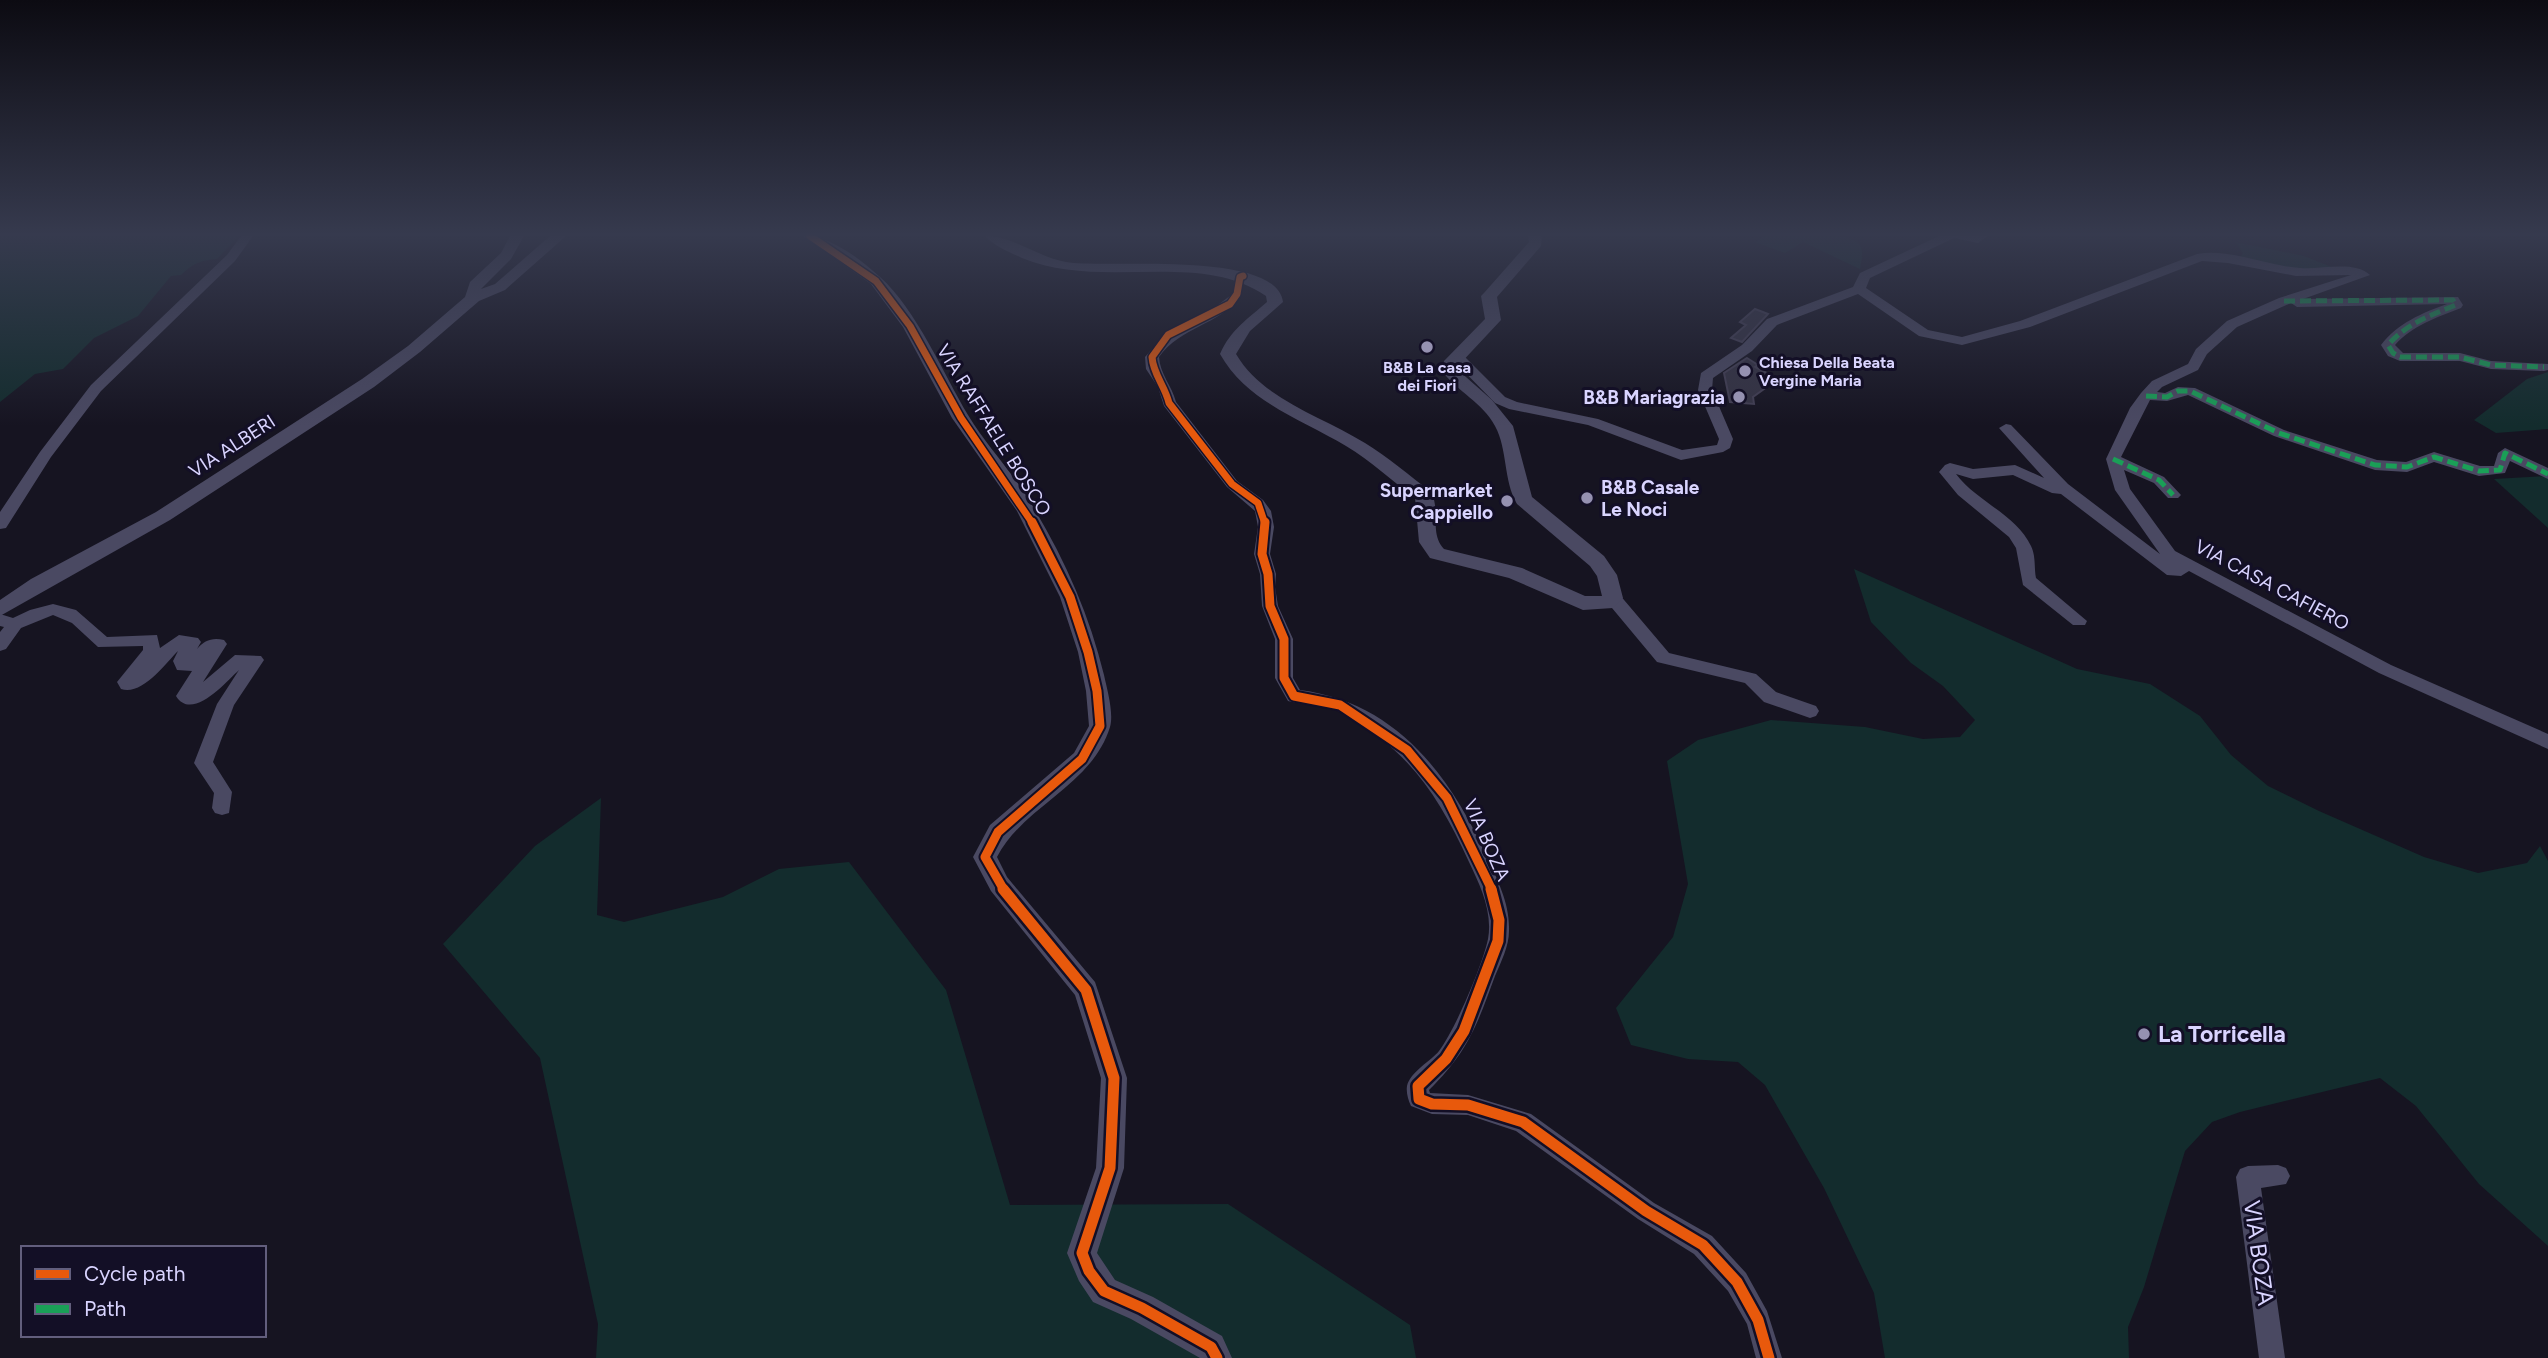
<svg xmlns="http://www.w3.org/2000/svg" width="2548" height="1358" viewBox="0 0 2548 1358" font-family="Figtree,sans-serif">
<rect width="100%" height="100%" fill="#161421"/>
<g fill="#132c2d">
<path d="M0,236h239l-22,23c-16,1 -25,5 -36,16l-10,1 -33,40 -44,22 -31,31 -28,5 -35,28z"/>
<path d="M1765,236c20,0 79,-6 93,7 7,6 3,18 2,26l-57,-27 -18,11 -30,-11z"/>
<polygon points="2235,242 2304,256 2339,270 2306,271 2240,258 2243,253"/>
<polygon points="2548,372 2548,429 2496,433 2474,420 2527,379"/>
<polygon points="2548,476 2548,528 2494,479"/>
<polygon points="1854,569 2077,669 2150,684 2200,716 2231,755 2268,786 2319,811 2424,857 2478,873 2527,863 2540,846 2548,861 2548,1246 2479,1184 2416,1106 2380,1078 2240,1112 2212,1122 2185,1151 2144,1287 2128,1327 2129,1358 1885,1358 1874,1293 1824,1188 1765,1085 1738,1062 1688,1059 1631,1045 1616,1008 1673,937 1688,884 1667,761 1698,740 1771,720 1865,727 1923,739 1960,737 1975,720 1943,686 1911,663 1871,622"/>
<polygon points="601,798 597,915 624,922 723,897 779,869 849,862 946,990 1010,1205 1228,1204 1410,1325 1416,1358 596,1358 598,1324 540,1058 443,944 535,846"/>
</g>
<g fill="#343243" stroke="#433f54" stroke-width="2">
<polygon points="1755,309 1768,314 1742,342 1731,338 1746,325 1740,322"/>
<polygon points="1747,358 1758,365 1755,367 1778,379 1753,397 1754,404 1730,402 1724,373"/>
</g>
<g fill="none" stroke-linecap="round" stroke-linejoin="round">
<g fill="#4a4962" fill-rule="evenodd">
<polygon points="241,236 253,236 235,261 101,391 51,457 6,528 0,529 0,512 40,452 91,385 227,255"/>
<path d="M1939,236h49l-10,7 -24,-5 -84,40 -4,10 62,42 34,7 58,-16 177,-67c33,-6 70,12 103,14 21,2 54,-8 70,7l-67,24 155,-2 5,8 -2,3c-24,9 -49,18 -66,37l8,8h57l31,8 57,3v6l-4,1 -53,-2 -31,-8h-60l-12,-5 -7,-11c17,-22 41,-32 66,-41l-150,3 -6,-4 -54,24 -30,27 -9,16 -36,17 -5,5 8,1 13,-6 17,1 89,42 93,30 29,2 28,-10 46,14h14l4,-13 7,-5 43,20v11l-38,-18 -5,12 -26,3 -45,-14 -27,10 -32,-2 -101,-34 -86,-41 -21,6 -17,-1 -29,57 43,20 17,18 -3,3h-10l-14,-15 -30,-13 6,19 45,62 216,114 157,69v15l-169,-76 -190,-102 -8,5 -14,-1 -106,-81 -9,-1 -39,-18 -40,4 -17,-5c21,28 60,40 75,72 5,10 3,22 5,32l51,43 -2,4h-12l-50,-40 -7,-37 -7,-11 -51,-42 -19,-23 6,-7 5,-2 23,6 42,-4 29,13 -45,-50 7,-4 5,1 57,59 92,70 -45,-64 -9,-31 24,-51 11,-15 11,-12 36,-17 8,-15 31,-28 52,-23 72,-23 -55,1 -68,-13 -26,-2 -172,66 -68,18 -43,-9 -61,-42 -81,31 -25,26 -39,27 -1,12 21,49 -3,9 -7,4 -42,8 -93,-35 -79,-16 -14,-6 -45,-46 2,-3h10l43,43 12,5 81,17 84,31 35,-5 2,-6 -21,-49 3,-17 41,-28 25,-26 86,-32 7,-14z"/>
<path d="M1234,293l6,4c-21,28 -60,30 -81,60 1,17 13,29 17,45l61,79 26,19 8,11 3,16 -4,27 6,20 -1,13 3,19 15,33v39l7,12c94,12 149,83 186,165 11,24 24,48 23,76 0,15 -8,31 -14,45 -18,49 -27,76 -66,114l1,3 38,2 63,19 123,89 58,33 34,37 21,38 15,47h-26l-9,-34 -19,-33 -34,-37 -56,-35 -122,-88 -48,-16 -36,-1 -21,-8c-3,-6 -5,-14 -4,-20 3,-14 24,-25 32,-35 16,-21 44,-87 49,-112 5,-27 -8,-54 -19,-77 -31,-68 -62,-114 -129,-150 -16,-9 -35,-6 -52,-11l-13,-23v-39l-13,-33 -2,-32 -6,-20 4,-27 -3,-16 -28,-24 -63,-81 -6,-19 -12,-18 -1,-12 22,-25 44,-22z"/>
<polygon points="1613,592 1619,594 1669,653 1756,674 1776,692 1816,706 1819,711 1816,716 1810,718 1764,702 1745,683 1657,662 1607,602 1605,598 1607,594"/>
<path d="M53,604l23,6 31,27 50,-2 3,13 19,-13 19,3 3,4 -4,7c7,-9 16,-12 27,-9l3,4 -24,38 32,-27 26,1 3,4 -30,45 -21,57 19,30 -3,21 -7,2 -7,-2 -3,-5 2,-15 -20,-30 23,-59 22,-34c-13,12 -47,52 -63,26l16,-25 -15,-1 -4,-9 5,-10c-13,13 -36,45 -57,38l-4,-7 26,-32v-4l-45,1 -26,-24 -19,-8 -32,13 -15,21 -6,2v-19l4,-5 -4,-1v-12l13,4 17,-8z"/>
<polygon points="2278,1165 2286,1168 2290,1176 2286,1184 2261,1188 2285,1358 2259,1358 2236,1177 2240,1169 2248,1166"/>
</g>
<g fill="#4a4962" fill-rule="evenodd">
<polygon points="510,236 524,236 511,259 481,289 495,284 550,236 566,236 505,290 479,301 420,352 374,387 170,520 0,616 0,600 31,579 156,512 362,379 408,346 465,297 470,282 501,253"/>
<path d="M803,236c28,0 56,22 77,41 36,32 63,96 88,138 20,33 48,61 67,95 31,52 55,107 69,165 3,14 10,38 6,52 -18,59 -87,79 -113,130l10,20 88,105 32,96 -3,90 -27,85 18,27 38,17 69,39 10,22h-32l-69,-39 -38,-17 -14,-21 -12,-28 29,-85 5,-90 -26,-83 -84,-104 -18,-34 17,-32 84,-72 15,-27 -3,-35 -8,-39 -18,-55 -43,-86 -65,-93 -49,-91 -32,-43z"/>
<path d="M985,236c29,0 52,21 81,26 40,7 210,-13 217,40l-33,29 -14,23c27,46 86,62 129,89 23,14 44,32 66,49 10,18 -2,41 13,57l78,19 63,28h17l-5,-20 -7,-10 -73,-62c-14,-24 -9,-54 -22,-78 -12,-23 -38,-35 -53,-55l2,-10 41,-42 -4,-23 3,-3 45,-51 -1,-6h14l-1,10 -44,51 4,23 -43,46v4l34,30 21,26 19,71 72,59 13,19 6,23 -10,10 -30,2 -74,-32 -79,-20 -11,-16 -4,-44c-23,-17 -44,-37 -69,-52 -45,-27 -99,-44 -126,-92 11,-25 28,-35 47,-52l-1,-6c-67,-47 -166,-5 -244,-38 -13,-6 -28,-12 -37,-22z"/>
</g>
<g stroke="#1a9f57" stroke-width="5" stroke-dasharray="11 5" stroke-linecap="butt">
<path d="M2284,301l169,-1 3,5c-25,10 -50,19 -68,40l5,8 7,4h60l31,8 53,2"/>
<polyline points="2146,396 2167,397 2178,391 2190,391 2279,433 2375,465 2407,467 2434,457 2479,471 2500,470 2505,453 2548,474"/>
<polyline points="2113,459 2159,480 2173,495"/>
</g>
<g stroke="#130f26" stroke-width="10">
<g id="cycleway-far2">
<polyline points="810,236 876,281 910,326 961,418 1033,524"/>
<path d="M1243,276l-3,1 -3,17 -7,10 -62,31 -16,22c1,17 13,29 17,46l63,81 26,19 7,21"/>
</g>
</g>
<g stroke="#130f26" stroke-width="13">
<g id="cycleway-far1">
<polyline points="1265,522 1262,554 1268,574 1270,606 1284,639 1284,678 1294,696 1340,705 1407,750 1447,798 1492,890"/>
<polyline points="1004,890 985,857 998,832 1082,759 1100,726 1097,691 1088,652 1070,597 1032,522"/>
</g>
</g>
<g stroke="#130f26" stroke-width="16">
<g id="cycleway">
<polyline points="1003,889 1086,990 1114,1078 1110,1168 1082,1253 1089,1271 1104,1291 1142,1308 1211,1347 1217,1358"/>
<polyline points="1491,889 1499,920 1498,941 1464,1031 1446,1059 1418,1086 1419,1099 1432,1104 1468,1105 1523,1122 1646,1211 1703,1245 1737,1282 1758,1320 1769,1358"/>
</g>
</g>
<use href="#cycleway-far2" stroke="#e8590c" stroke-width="7"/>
<use href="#cycleway-far1" stroke="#e8590c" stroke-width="9"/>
<use href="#cycleway" stroke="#e8590c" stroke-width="11"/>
</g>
<linearGradient id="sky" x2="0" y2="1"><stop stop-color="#0c0b12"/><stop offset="0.55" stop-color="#363a4e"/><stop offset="1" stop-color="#363a4e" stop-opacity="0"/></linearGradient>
<rect width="2548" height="426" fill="url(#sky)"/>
<g fill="#9591b1" stroke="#130f26" stroke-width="2.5">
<circle cx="1427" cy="347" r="7"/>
<circle cx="1745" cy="371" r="7"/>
<circle cx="1739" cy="397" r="7"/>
<circle cx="1587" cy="498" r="7"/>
<circle cx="1507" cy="501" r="7"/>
<circle cx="2144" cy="1034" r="7"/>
</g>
<g text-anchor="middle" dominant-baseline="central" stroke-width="6" stroke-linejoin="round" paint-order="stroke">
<g font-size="16" font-weight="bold" fill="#d9d4ff" stroke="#130f26" text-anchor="start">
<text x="1759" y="362">Chiesa Della Beata<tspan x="1759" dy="18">Vergine Maria</tspan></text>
<text x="1427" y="367" text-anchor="middle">B&amp;B La casa<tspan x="1427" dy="18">dei Fiori</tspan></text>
</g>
<g font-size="19" font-weight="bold" fill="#d9d4ff" stroke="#130f26" text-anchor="end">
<text x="1725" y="397">B&amp;B Mariagrazia</text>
<text x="1601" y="487" text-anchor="start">B&amp;B Casale<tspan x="1601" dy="22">Le Noci</tspan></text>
<text x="1493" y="490">Supermarket<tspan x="1493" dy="22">Cappiello</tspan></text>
</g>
<g font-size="19" fill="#d9d4ff" stroke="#130f26">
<text transform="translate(994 430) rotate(58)">VIA RAFFAELE BOSCO</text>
<text transform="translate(232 446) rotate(-33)">VIA ALBERI</text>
<text transform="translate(2272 585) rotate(28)">VIA CASA CAFIERO</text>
<text transform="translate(1487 840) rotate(66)">VIA BOZA</text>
</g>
<g font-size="23" font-weight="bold" fill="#d9d4ff" stroke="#130f26" text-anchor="start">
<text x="2158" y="1034">La Torricella</text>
</g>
<g font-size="23" fill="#d9d4ff" stroke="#130f26">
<text transform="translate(2259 1253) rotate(82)">VIA BOZA</text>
</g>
</g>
<rect x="21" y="1246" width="245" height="91" fill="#130f26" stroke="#625e7d" stroke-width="2"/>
<rect x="35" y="1269" width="35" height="10" fill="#e8590c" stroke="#625e7d" stroke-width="2"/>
<text x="84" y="1281" font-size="21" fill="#d9d4ff">Cycle path</text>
<rect x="35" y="1304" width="35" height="10" fill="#1a9f57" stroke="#625e7d" stroke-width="2"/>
<text x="84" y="1316" font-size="21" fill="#d9d4ff">Path</text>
</svg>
